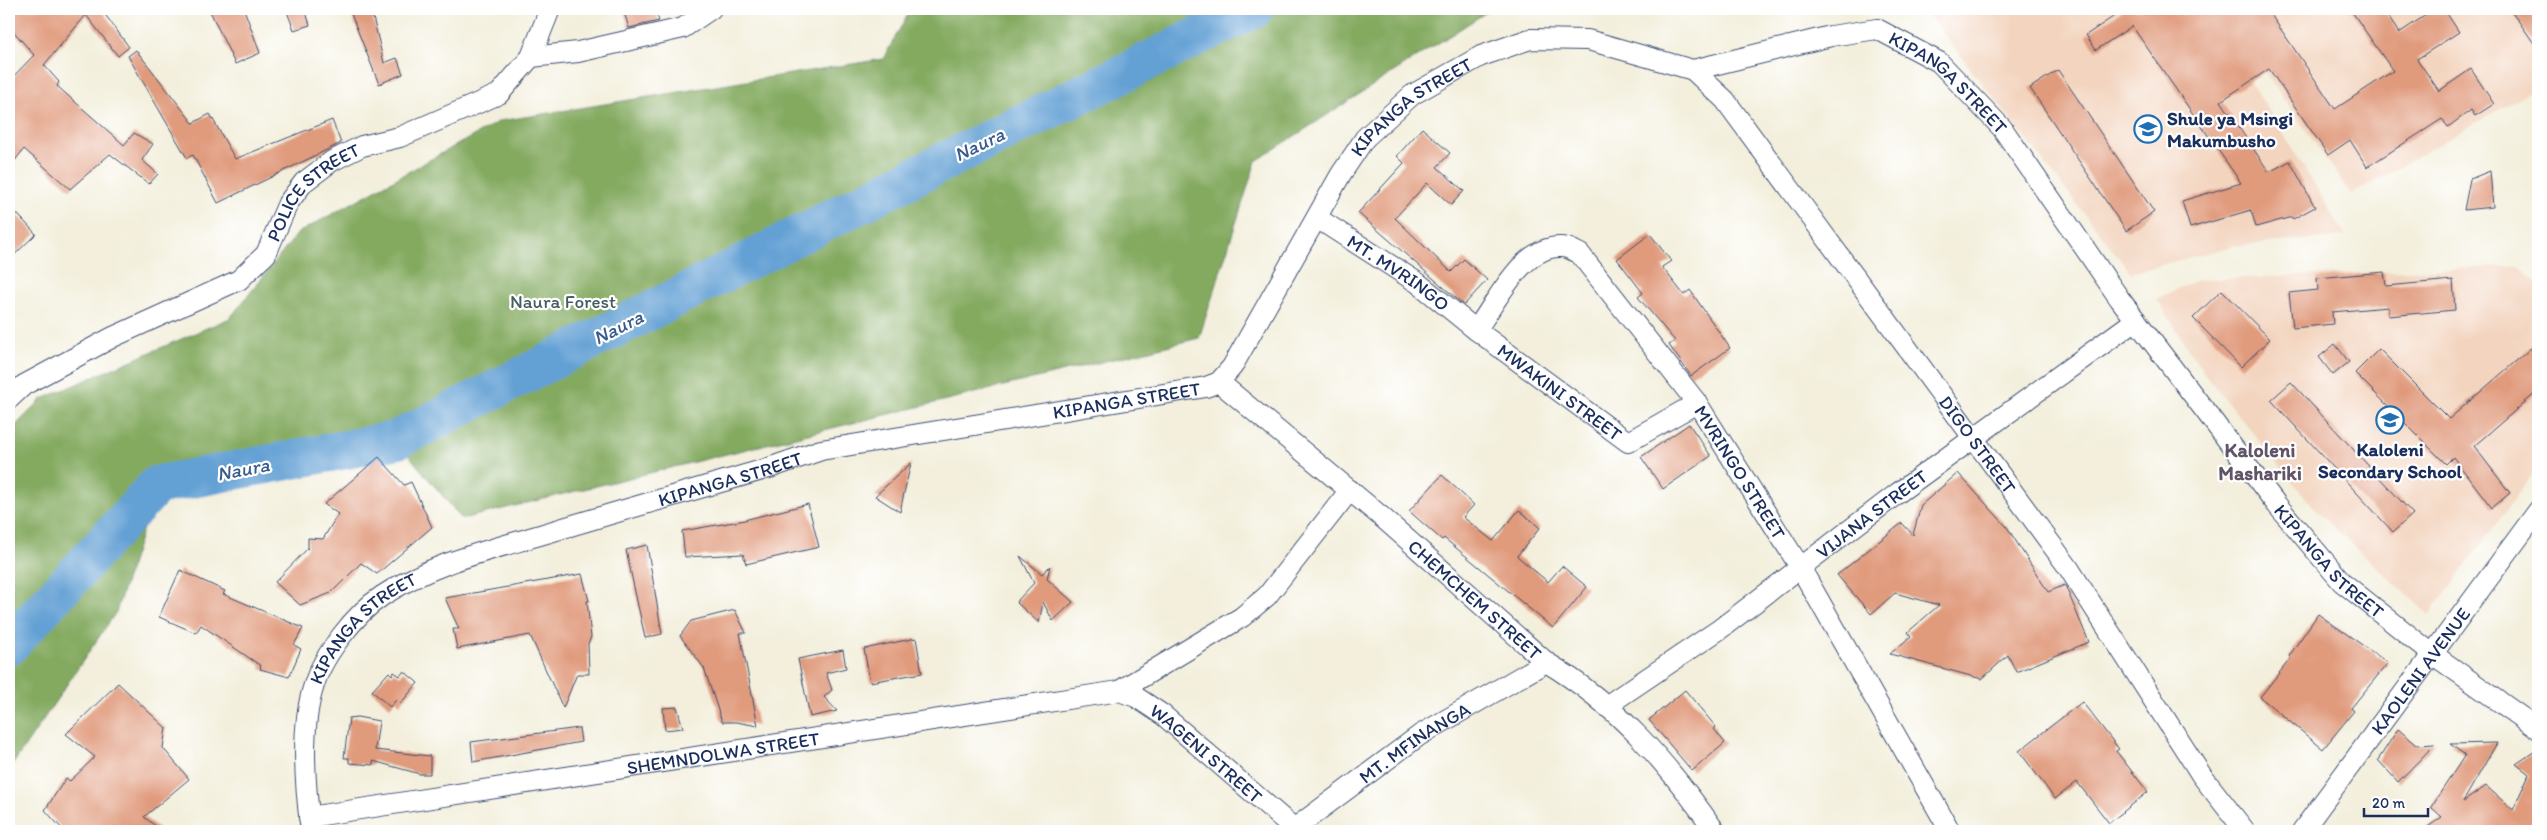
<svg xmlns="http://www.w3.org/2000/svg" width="2547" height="840" viewBox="0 0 2547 840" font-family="Itim,sans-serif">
<rect width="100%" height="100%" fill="#fff"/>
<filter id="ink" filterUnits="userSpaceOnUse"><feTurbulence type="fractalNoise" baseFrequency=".02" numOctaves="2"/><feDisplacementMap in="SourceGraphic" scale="10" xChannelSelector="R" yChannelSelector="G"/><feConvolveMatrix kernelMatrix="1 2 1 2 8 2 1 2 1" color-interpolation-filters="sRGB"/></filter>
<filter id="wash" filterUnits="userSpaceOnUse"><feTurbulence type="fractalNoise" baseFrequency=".0096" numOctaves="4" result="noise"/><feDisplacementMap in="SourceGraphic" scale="20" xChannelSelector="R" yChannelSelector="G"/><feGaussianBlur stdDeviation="1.12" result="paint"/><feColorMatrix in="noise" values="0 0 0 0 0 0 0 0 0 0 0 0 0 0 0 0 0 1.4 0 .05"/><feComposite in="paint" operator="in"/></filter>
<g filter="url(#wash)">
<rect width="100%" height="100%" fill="#f3efdc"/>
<g fill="#f3d4be">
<polygon points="1924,9 2203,9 2273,117 2346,236 2233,246 2131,273"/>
<polygon points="2221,9 2538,9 2538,87 2351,195"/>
<polygon points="2520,266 2538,284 2538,467 2429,615 2316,511 2204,373 2157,299 2197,280"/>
</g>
<polygon fill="#84aa60" stroke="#506c5f" points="911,9 1491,9 1256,161 1199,338 462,519 396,440 157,485 116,612 9,770 9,432 42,399 230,318 298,233 500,121 883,59"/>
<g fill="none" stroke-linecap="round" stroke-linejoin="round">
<polyline stroke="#63a0d4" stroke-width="39" points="9,646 157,485 396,440 923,172 1254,9"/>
</g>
<g id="blocks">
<g fill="#e09a7b">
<polygon points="9,9 101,9 129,47 118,56 86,15 44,65 59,82 57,86 124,145 134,133 153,144 142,160 158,174 149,184 110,154 70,189 24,149 9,168 9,81 34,55 9,26"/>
<polygon points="209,9 244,9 260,53 235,64"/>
<polygon points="286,9 305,9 310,25 294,30"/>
<polygon points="349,9 371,9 384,63 397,58 403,74 379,84"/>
<polygon points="623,9 655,9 659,21 629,28"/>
<polygon points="2121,9 2267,9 2335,109 2393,71 2350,9 2383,9 2399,33 2435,9 2444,9 2459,32 2417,59 2439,91 2471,69 2494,104 2475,116 2471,110 2448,127 2442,119 2367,167 2350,140 2328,155 2269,69 2221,101 2269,172 2290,161 2315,207 2293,219 2292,217 2256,227 2251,210 2190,228 2182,201 2241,183 2132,26 2096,50 2086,35 2122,11"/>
<polygon points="2510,9 2538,9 2538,49"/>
<polygon points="136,50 193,123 210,114 235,159 332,120 341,143 218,203 193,155 187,158 128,56"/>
<polygon points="2058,70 2154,212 2126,231 2030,88"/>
<polygon points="1422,128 1450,153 1437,167 1464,191 1451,205 1427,183 1395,218 1451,272 1464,259 1487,280 1464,305 1358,213 1404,163 1397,156"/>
<polygon points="2490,171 2493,207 2464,210 2470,179"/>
<polygon points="9,205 36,234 9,260"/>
<polygon points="1650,234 1671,261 1662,267 1684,295 1690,290 1730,348 1691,376 1669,345 1675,341 1638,297 1643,293 1617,259"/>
<polygon points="2384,272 2386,286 2453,280 2455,310 2388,316 2388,307 2332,312 2333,324 2293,328 2289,293 2318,290 2317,278"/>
<polygon points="2222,290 2270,339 2241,367 2193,318"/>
<polygon points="2538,342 2538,391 2474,446 2510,493 2492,508 2453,457 2446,464 2355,373 2379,349 2449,419"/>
<polygon points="2335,344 2349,362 2333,375 2319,357"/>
<polygon points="2291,382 2413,514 2393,532 2271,400"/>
<polygon points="1689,424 1711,456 1663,489 1641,457"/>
<polygon points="379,457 404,485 411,482 432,527 377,574 361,563 331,593 300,605 275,582 308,548 308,538 323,539 338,514 324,504"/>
<polygon points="911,463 904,493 900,512 875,496"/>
<polygon points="1958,473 2007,527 2048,592 2065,585 2089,642 2016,672 2008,655 1982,679 1890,654 1911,636 1908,632 1939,605 1895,593 1871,614 1837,575 1902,523 1913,535 1921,505"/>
<polygon points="1442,475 1474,505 1463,517 1493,541 1519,510 1540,528 1517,556 1548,582 1562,566 1587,587 1553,628 1444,538 1442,540 1409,511"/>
<polygon points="808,504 819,547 746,564 743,554 685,557 682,531 740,521"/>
<polygon points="647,545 662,634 645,638 626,550"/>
<polygon points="1020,556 1042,574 1050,566 1047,579 1073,602 1053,621 1043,602 1039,623 1016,602 1034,583"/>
<polygon points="180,570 225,591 223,594 303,628 294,645 301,649 289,677 260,669 261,666 201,625 196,633 159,617"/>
<polygon points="582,574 589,601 587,601 591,637 588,644 589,674 577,674 563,708 530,635 457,649 453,629 459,629 445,598"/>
<polygon points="735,610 746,633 740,633 758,726 736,722 722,722 704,668 680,636 691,621"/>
<polygon points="2318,614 2388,663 2351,708 2354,711 2323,749 2260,697 2291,658 2289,656"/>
<polygon points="916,638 922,673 870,682 864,649"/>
<polygon points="843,650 846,668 826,673 832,690 824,697 837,711 810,717 798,659"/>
<polygon points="404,671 418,683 400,704 396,700 390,707 372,691 389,672 392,675 394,672 400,676"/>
<polygon points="118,683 166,728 163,748 189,779 144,817 162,831 64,831 45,810 66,778 70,781 95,757 66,734"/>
<polygon points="1685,690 1716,727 1714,729 1725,743 1692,771 1649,720"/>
<polygon points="2082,702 2119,749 2116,751 2148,792 2109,823 2077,782 2055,799 2019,751"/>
<polygon points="677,707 683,728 665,730 663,708"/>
<polygon points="357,717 379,721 375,750 430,756 430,774 420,774 373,761 373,765 349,763 349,758 344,758 349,718"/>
<polygon points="579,728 581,742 473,762 471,742"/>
<polygon points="2398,729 2417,745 2435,744 2398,782 2378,760"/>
<polygon points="2497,743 2463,802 2486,786 2513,810 2529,774 2516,764 2538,749 2538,820 2531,831 2422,831 2442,817 2431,807 2465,755 2450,744"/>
</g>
</g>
</g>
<g filter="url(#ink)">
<use href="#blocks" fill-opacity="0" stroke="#3b4c71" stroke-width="1"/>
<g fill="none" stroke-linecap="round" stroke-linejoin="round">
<g stroke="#3b4c71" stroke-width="22">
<g id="minor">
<polyline points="531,57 578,52 683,28 711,9"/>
<path id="s1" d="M1693,70l32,30 343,467 134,209 43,55"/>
<path id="s2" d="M1317,218l101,65 58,47 152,112 69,-39"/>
<path id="s3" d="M1476,330c20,-27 47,-86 86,-83 6,0 12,4 18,7l117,149 103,164 150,264"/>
<path id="s4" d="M1219,382l164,136 163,144c72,43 122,102 169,169"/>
<path id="s5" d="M9,399l15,-14 89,-48 126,-57 27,-26 22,-51 16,-21 28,-21 30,-15 38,-9 99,-43 32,-37 19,-48"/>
<polyline points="1119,691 1242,617 1267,596 1350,490"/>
<path id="s6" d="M1606,706l114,-77 178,-136 238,-173"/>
<path id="s7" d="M309,817l810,-126 17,6 27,18 134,116"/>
<path id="s8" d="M311,831c-6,-44 -11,-104 3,-146 9,-30 42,-72 68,-89 48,-32 104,-45 158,-61 76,-23 153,-45 229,-67l52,-18 385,-63 13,-5 13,-15 109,-193 24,-36 47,-43 69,-39 49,-17 58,1 105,30 138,-34 46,-7 62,33 63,66 117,170 158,207 65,77 89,71 107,76"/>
<path id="s9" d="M1291,831l129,-96 126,-73"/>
<path id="s10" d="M2302,831l236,-320"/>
</g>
</g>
<use href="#minor" stroke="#fff" stroke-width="20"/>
</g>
</g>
<defs>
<g id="school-ring" transform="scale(1.4375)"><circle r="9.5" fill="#fff" stroke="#1f6fb2" stroke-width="1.5"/><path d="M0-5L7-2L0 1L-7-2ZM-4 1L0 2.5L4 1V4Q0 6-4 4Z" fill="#1f6fb2"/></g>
</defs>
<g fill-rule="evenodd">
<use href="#school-ring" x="2148" y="129"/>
<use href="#school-ring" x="2390" y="420"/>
</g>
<g text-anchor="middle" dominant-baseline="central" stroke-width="4.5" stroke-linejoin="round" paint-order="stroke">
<g font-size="19" fill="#1b2f5e" stroke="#fff">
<text stroke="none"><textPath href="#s8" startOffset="2054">KIPANGA STREET</textPath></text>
<text stroke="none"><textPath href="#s8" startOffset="1469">KIPANGA STREET</textPath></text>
<text stroke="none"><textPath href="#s5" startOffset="378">POLICE STREET</textPath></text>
<text stroke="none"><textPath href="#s2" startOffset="98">MT. MVRINGO</textPath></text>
<text stroke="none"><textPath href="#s2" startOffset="299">MWAKINI STREET</textPath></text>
<text stroke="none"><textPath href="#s8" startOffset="1034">KIPANGA STREET</textPath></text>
<text stroke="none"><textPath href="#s1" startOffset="471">DIGO STREET</textPath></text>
<text stroke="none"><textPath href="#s3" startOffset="415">MVRINGO STREET</textPath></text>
<text stroke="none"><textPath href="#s8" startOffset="629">KIPANGA STREET</textPath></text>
<text stroke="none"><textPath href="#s6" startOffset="328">VIJANA STREET</textPath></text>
<text stroke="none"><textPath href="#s8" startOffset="2669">KIPANGA STREET</textPath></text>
<text stroke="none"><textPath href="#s4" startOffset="336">CHEMCHEM STREET</textPath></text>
<text stroke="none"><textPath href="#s8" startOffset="224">KIPANGA STREET</textPath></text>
<text stroke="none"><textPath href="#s10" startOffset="199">KAOLENI AVENUE</textPath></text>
<text stroke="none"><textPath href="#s9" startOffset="152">MT. MFINANGA</textPath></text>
<text stroke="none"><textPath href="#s7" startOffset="419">SHEMNDOLWA STREET</textPath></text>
<text stroke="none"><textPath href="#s7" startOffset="928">WAGENI STREET</textPath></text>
</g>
<g font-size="19" font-weight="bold" fill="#1b2f5e" stroke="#fff" text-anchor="start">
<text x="2167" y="118">Shule ya Msingi<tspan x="2167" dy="22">Makumbusho</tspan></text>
<text x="2390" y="449" text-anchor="middle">Kaloleni<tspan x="2390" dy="22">Secondary School</tspan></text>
</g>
<g font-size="19" fill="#455c62" stroke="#fff">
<text x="563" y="301">Naura Forest</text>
</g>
<g font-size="20" font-style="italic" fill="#385c8d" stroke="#fff">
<text transform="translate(979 144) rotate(-26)">Naura</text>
<text transform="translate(618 327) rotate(-27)">Naura</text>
<text transform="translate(243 469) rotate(-11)">Naura</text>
</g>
<g font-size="20" font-weight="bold" fill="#605468" stroke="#fff">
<text x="2260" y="450">Kaloleni<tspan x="2260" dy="23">Mashariki</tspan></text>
</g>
</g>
<rect width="2547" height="840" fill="none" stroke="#fff" stroke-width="30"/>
<path d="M2364 808v8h64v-8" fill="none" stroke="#1b2f5e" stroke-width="2.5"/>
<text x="2372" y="808" font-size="15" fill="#1b2f5e" stroke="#ffffff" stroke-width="4" paint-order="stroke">20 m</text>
</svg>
